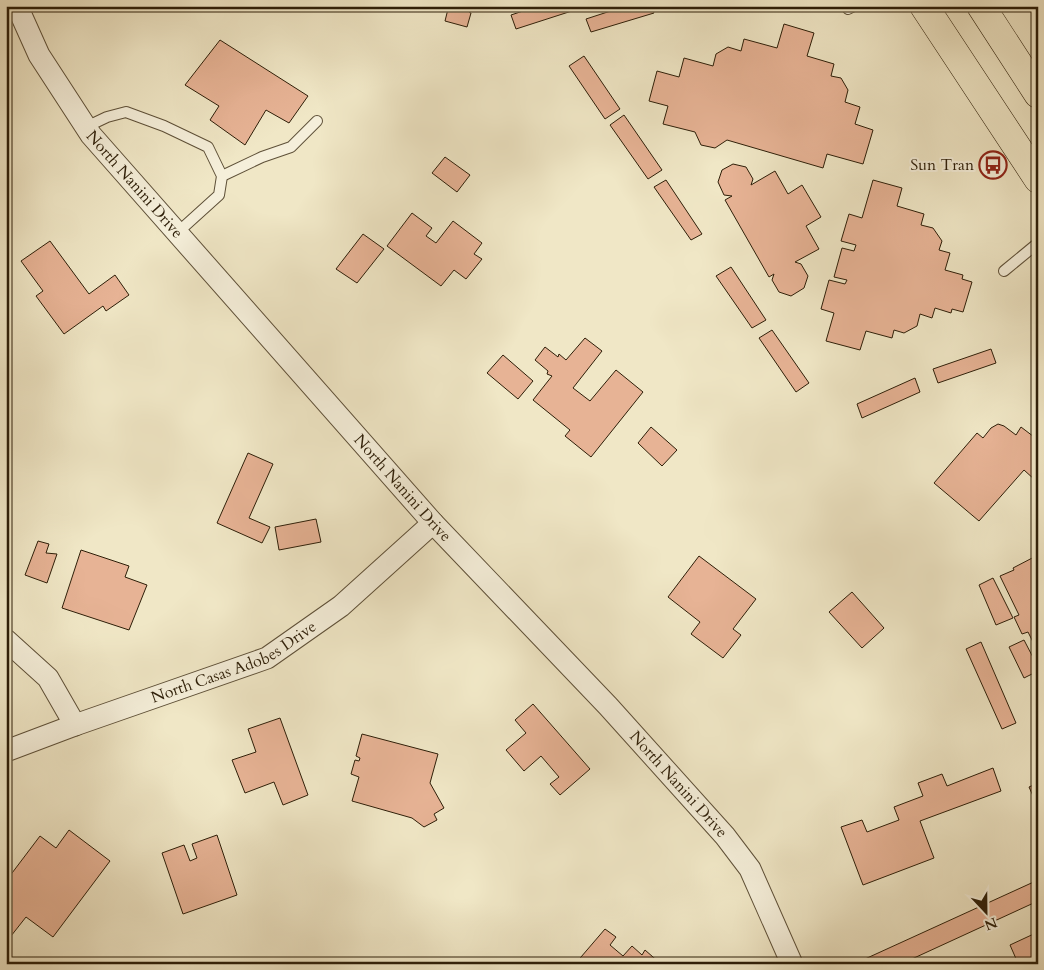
<svg xmlns="http://www.w3.org/2000/svg" width="1044" height="970" viewBox="0 0 1044 970" font-family="Cardo,serif">
<rect width="100%" height="100%" fill="#f0e7c6"/>
<filter id="stains"><feTurbulence type="fractalNoise" baseFrequency=".004" numOctaves="4"/><feColorMatrix values="0 0 0 0 .2 0 0 0 0 .09 0 0 0 0 .02 0 0 0 .5 -.17"/></filter>
<radialGradient id="worn" r=".72"><stop offset=".6" stop-color="#630" stop-opacity="0"/><stop offset="1" stop-color="#630" stop-opacity=".3"/></radialGradient>
<g fill="#e7b395" stroke="#2d1e08">
<polygon points="470,6 469,12 471,13 467,27 445,21 448,9 438,7"/>
<polygon points="538,6 577,6 578,9 516,29 511,15"/>
<polygon points="626,6 651,6 654,13 591,32 586,19"/>
<polygon points="784,24 814,33 807,56 834,64 831,76 841,78 848,90 845,102 860,107 855,124 873,130 863,164 827,154 823,168 727,140 715,148 701,145 695,132 663,124 668,106 649,101 657,71 679,77 684,58 713,66 716,54 728,47 741,51 744,39 777,48"/>
<polygon points="220,40 308,96 289,123 266,110 245,145 210,120 219,106 185,85"/>
<polygon points="584,56 620,109 605,119 569,66"/>
<polygon points="624,115 662,170 648,179 610,125"/>
<polygon points="445,157 470,175 457,192 432,173"/>
<polygon points="733,164 746,167 753,179 751,185 775,171 788,194 802,185 821,217 806,226 819,249 795,262 801,264 808,276 804,288 791,296 779,292 772,280 774,274 769,277 725,200 732,196 724,195 718,182 722,170"/>
<polygon points="666,180 702,234 691,240 654,187"/>
<polygon points="873,180 902,188 897,206 924,214 921,225 933,228 942,241 939,250 950,253 945,270 963,275 962,279 972,282 963,312 952,309 951,313 935,308 932,318 920,314 917,326 904,333 894,330 892,338 866,331 860,350 826,341 834,313 821,309 829,280 845,284 847,280 834,277 842,248 854,251 856,245 841,241 849,214 862,218"/>
<polygon points="412,213 432,228 426,236 436,243 453,221 482,243 474,254 482,259 466,279 454,270 441,286 387,246"/>
<polygon points="363,234 384,249 357,283 336,269"/>
<polygon points="50,241 89,294 115,275 129,295 106,311 103,306 64,334 36,296 43,291 21,261"/>
<polygon points="731,267 766,320 752,328 716,276"/>
<polygon points="772,330 809,383 796,392 759,338"/>
<polygon points="585,338 602,351 573,388 590,401 616,370 643,392 591,457 565,436 570,430 533,400 552,376 547,374 548,371 535,360 545,347 558,357 559,354 566,360"/>
<polygon points="991,349 996,363 938,383 933,369"/>
<polygon points="503,355 533,381 518,399 487,373"/>
<polygon points="915,378 920,392 862,418 857,404"/>
<polygon points="998,424 1004,426 1016,435 1021,427 1038,440 1038,477 1035,480 1024,470 979,521 934,483 977,433 983,438 991,428"/>
<polygon points="651,427 677,450 662,466 638,443"/>
<polygon points="248,453 273,464 249,518 270,527 262,543 217,523"/>
<polygon points="316,519 321,542 279,550 275,527"/>
<polygon points="38,541 49,544 46,553 57,554 47,583 25,575"/>
<polygon points="81,550 129,566 125,577 147,585 129,630 62,608"/>
<polygon points="1038,555 1038,652 1028,632 1022,634 1014,617 1019,615 1000,576 1014,570 1013,568"/>
<polygon points="699,556 756,599 733,629 741,635 723,658 691,634 700,622 668,597"/>
<polygon points="993,578 1013,618 996,625 979,585"/>
<polygon points="852,592 884,628 862,648 829,612"/>
<polygon points="1024,640 1038,667 1038,671 1024,678 1009,647"/>
<polygon points="981,642 1016,723 1002,729 966,649"/>
<polygon points="533,704 590,769 560,795 550,784 559,777 541,756 524,771 506,750 526,733 515,720"/>
<polygon points="280,718 308,795 283,805 274,782 245,793 232,760 256,752 248,729"/>
<polygon points="362,734 438,754 430,783 444,808 434,814 437,820 424,827 412,818 352,801 359,777 351,774 355,760 359,761 360,758 356,756"/>
<polygon points="993,768 1001,791 920,821 934,858 863,885 841,827 862,820 867,832 899,820 894,807 923,796 918,783 942,774 947,786"/>
<polygon points="1038,783 1038,807 1029,787"/>
<polygon points="69,830 110,861 53,937 26,917 11,936 6,932 6,881 40,836 56,848"/>
<polygon points="217,835 237,895 183,914 162,853 184,845 190,861 197,858 192,844"/>
<polygon points="1038,880 1038,901 901,964 854,964"/>
<polygon points="605,929 616,937 610,945 623,956 632,946 642,955 645,950 661,964 575,964"/>
<polygon points="1038,932 1038,964 1011,964 1017,961 1010,945"/>
</g>
<g fill="none" stroke-linecap="round" stroke-linejoin="round">
<g stroke="#5e5038" stroke-width="12">
<g id="service">
<polyline points="848,9 854,6"/>
<polyline points="86,127 107,117 126,112 164,126 208,147 222,176 219,195 177,233"/>
<polyline points="222,176 262,157 291,147 317,121"/>
<polyline points="1004,271 1038,243"/>
</g>
</g>
<g stroke="#5e5038" stroke-width="23">
<g id="minor">
<path id="s1" d="M17,6l22,49 52,80 342,388 175,183 117,130 25,33 42,95"/>
<polyline points="6,640 48,678 75,725"/>
<path id="s2" d="M6,751l69,-26 192,-67 74,-52 92,-83"/>
</g>
</g>
<g stroke="#2d1e08" stroke-width="29">
<g id="trunk">
<polyline points="924,6 1038,179"/>
<polyline points="981,6 1038,94"/>
</g>
</g>
<use href="#service" stroke="#f5efda" stroke-width="10"/>
<use href="#minor" stroke="#f5efda" stroke-width="21"/>
<use href="#trunk" stroke="#f0e7c6" stroke-width="28"/>
</g>
<defs>
<g id="bus-ring" transform="scale(1.4375)"><circle r="9.5" fill="#f5efda" stroke="#8f2418" stroke-width="1.5"/><path d="M-5-6H5V4H4V6H2V4H-2V6H-4V4H-5ZM-3.5-4V0h7V-4ZM-3.5 1.2v1.5H-2V1.2ZM2 1.2v1.5H3.5V1.2Z" fill="#8f2418"/></g>
</defs>
<g fill-rule="evenodd">
<use href="#bus-ring" x="993" y="165"/>
</g>
<g text-anchor="middle" dominant-baseline="central" stroke-width="4" stroke-linejoin="round" paint-order="stroke">
<g font-size="16" fill="#2d1e08" stroke="#f5efda" text-anchor="end">
<text x="974" y="165">Sun Tran</text>
</g>
<g font-size="16" fill="#2d1e08" stroke="#f5efda">
<text stroke="none"><textPath href="#s1" startOffset="215">North Nanini Drive</textPath></text>
<text stroke="none"><textPath href="#s1" startOffset="620">North Nanini Drive</textPath></text>
<text stroke="none"><textPath href="#s2" startOffset="245">North Casas Adobes Drive</textPath></text>
<text stroke="none"><textPath href="#s1" startOffset="1025">North Nanini Drive</textPath></text>
</g>
</g>
<rect width="1044" height="970" fill="none" stroke="#f0e7c6" stroke-width="25"/>
<rect x="8" y="8" width="1029" height="955" fill="none" stroke="#2d1e08" stroke-width="2.5"/>
<rect x="12" y="12" width="1019" height="945" fill="none" stroke="#2d1e08"/>
<g transform="translate(986 912) rotate(158)" stroke="#f5efda" stroke-width="4" paint-order="stroke">
<path d="M0-4L9 19L0 12L-9 19Z" fill="#2d1e08"/>
<text y="-8" font-size="14" font-weight="bold" text-anchor="middle" fill="#2d1e08">N</text>
</g>
<rect width="100%" height="100%" filter="url(#stains)"/>
<rect width="100%" height="100%" fill="url(#worn)"/>
</svg>
